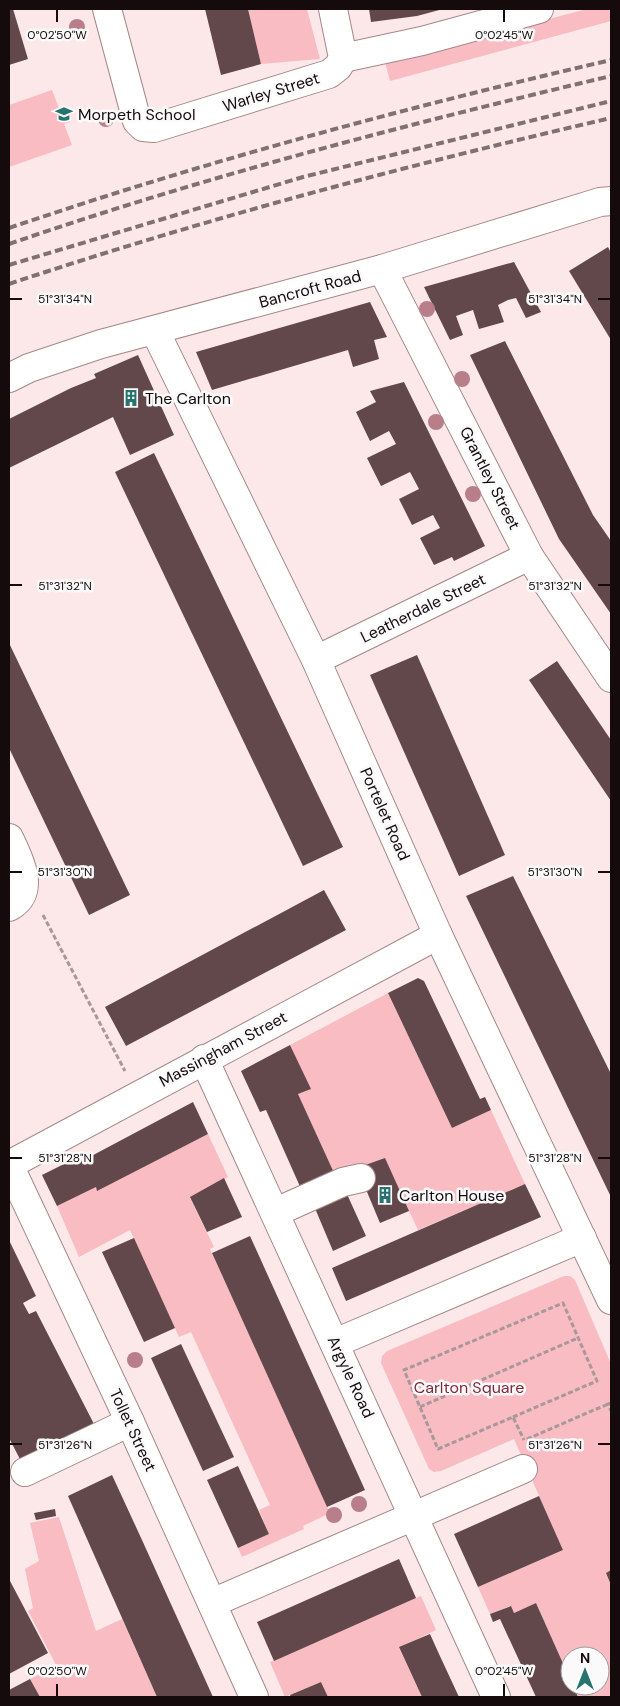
<svg xmlns="http://www.w3.org/2000/svg" width="620" height="1706" viewBox="0 0 620 1706" font-family="'DM Sans',sans-serif">
<rect width="100%" height="100%" fill="#fce8e9"/>
<g fill="#f9bcc3">
<polygon points="248,9 307,9 320,59 261,64"/>
<polygon points="587,9 611,9 611,21 390,81 385,62"/>
<polygon points="52,90 60,111 66,110 70,122 64,124 72,145 9,167 9,105"/>
<polygon points="388,993 452,1128 491,1110 525,1184 418,1230 409,1211 357,1168 335,1175 298,1094 310,1089 290,1045"/>
<polygon points="208,1134 228,1177 190,1198 214,1247 210,1249 330,1513 303,1526 304,1529 242,1557 238,1548 269,1534 259,1510 270,1505 191,1332 179,1337 130,1230 79,1257 57,1206 96,1187 97,1190"/>
<polygon points="564,1276 570,1276 575,1280 611,1364 611,1570 606,1573 611,1585 611,1697 578,1697 573,1686 600,1686 600,1656 570,1656 570,1679 536,1603 514,1613 510,1606 490,1614 478,1587 563,1550 514,1439 441,1471 434,1472 429,1469 381,1363 382,1356 387,1351"/>
<polygon points="59,1517 96,1631 122,1619 157,1697 40,1697 30,1679 56,1665 28,1611 33,1608 25,1569 39,1561 30,1523"/>
<polygon points="421,1596 436,1630 399,1648 422,1697 328,1697 321,1682 285,1697 270,1662"/>
</g>
<g fill="#63484b">
<polygon points="9,9 13,9 28,59 9,65"/>
<polygon points="205,9 248,9 261,64 221,75"/>
<polygon points="369,9 443,9 417,16 371,22"/>
<polygon points="608,247 611,253 611,340 569,271"/>
<polygon points="514,262 541,312 526,318 516,298 508,300 498,305 504,322 479,329 473,310 456,316 463,335 450,340 424,287"/>
<polygon points="370,302 387,337 374,340 379,359 353,367 348,350 212,390 196,352"/>
<polygon points="505,341 593,515 611,541 611,614 559,539 470,355"/>
<polygon points="138,355 174,435 130,455 113,417 9,468 9,419 71,388 96,378 94,374"/>
<polygon points="404,382 485,546 454,561 452,557 434,565 420,538 440,528 433,515 412,525 399,499 419,489 410,472 381,486 367,458 396,444 389,431 370,441 356,412 376,402 370,391"/>
<polygon points="154,453 343,847 303,866 115,472"/>
<polygon points="9,643 130,895 89,915 9,748"/>
<polygon points="417,655 505,855 459,876 370,675"/>
<polygon points="557,661 611,740 611,801 529,680"/>
<polygon points="513,876 611,1074 611,1197 466,896"/>
<polygon points="324,890 346,930 126,1046 105,1007"/>
<polygon points="418,978 424,981 480,1099 485,1097 491,1110 452,1128 388,993"/>
<polygon points="290,1045 311,1089 298,1094 335,1175 302,1191 266,1110 260,1112 241,1071"/>
<polygon points="193,1102 208,1134 97,1191 96,1187 57,1206 42,1175 80,1156 82,1161"/>
<polygon points="385,1158 409,1211 380,1223 357,1168"/>
<polygon points="224,1178 242,1217 207,1232 190,1197"/>
<polygon points="525,1184 541,1217 346,1301 332,1268"/>
<polygon points="346,1192 366,1236 333,1251 314,1206"/>
<polygon points="250,1236 365,1490 327,1507 212,1253"/>
<polygon points="134,1238 175,1328 144,1342 102,1252"/>
<polygon points="9,1240 36,1296 23,1303 29,1314 36,1311 95,1426 22,1463 9,1438"/>
<polygon points="181,1344 234,1457 203,1471 151,1358"/>
<polygon points="238,1466 269,1534 238,1548 207,1480"/>
<polygon points="112,1475 142,1540 213,1697 157,1697 68,1496"/>
<polygon points="539,1496 563,1550 478,1587 454,1534"/>
<polygon points="55,1509 56,1516 36,1520 34,1513"/>
<polygon points="399,1559 416,1598 274,1661 257,1622"/>
<polygon points="611,1570 611,1585 606,1573"/>
<polygon points="9,1579 48,1653 9,1674"/>
<polygon points="536,1603 570,1679 570,1686 573,1686 578,1697 536,1697 500,1619 493,1622 490,1614 511,1606 514,1613"/>
<polygon points="430,1634 439,1654 459,1697 422,1697 399,1647"/>
<polygon points="30,1679 40,1697 9,1697 9,1690"/>
<polygon points="321,1682 328,1697 291,1697 290,1695"/>
</g>
<g fill="none" stroke-linecap="round" stroke-linejoin="round">
<g stroke="#a5878a" stroke-width="30">
<g id="minor">
<polyline points="107,9 137,121 143,127 154,128 329,74 338,67 343,58 333,9"/>
<polyline points="343,58 422,41 539,9"/>
<polyline points="382,269 529,556 611,678"/>
<polyline points="155,331 316,660 438,935 611,1300"/>
<polyline points="9,378 29,368 101,344 382,269 600,202 611,201"/>
<polyline points="316,660 529,556"/>
<path d="M9,838c10,21 28,54 0,69"/>
<polyline points="204,1059 496,1697"/>
<polyline points="9,1165 130,1422 254,1697"/>
<polyline points="9,1165 438,935"/>
<polyline points="276,1212 343,1182 361,1178"/>
<polyline points="335,1343 582,1238"/>
<polyline points="25,1472 130,1422"/>
<polyline points="212,1603 523,1469"/>
</g>
</g>
<g stroke="#a89899" stroke-width="3" stroke-dasharray="5 2.5" stroke-linecap="butt">
<polyline points="43,915 125,1071"/>
<polyline points="611,1403 608,1404 611,1411"/>
<polyline points="420,1407 578,1338"/>
<polyline points="513,1417 597,1381 563,1303 404,1370 438,1449 513,1417 524,1440"/>
<polyline points="527,1439 608,1404"/>
</g>
<use href="#minor" stroke="#fff" stroke-width="28"/>
<g stroke="#7f7071" stroke-width="4" stroke-dasharray="8 4" stroke-linecap="butt">
<path d="M9,228c197,-67 399,-121 602,-168"/>
<path d="M9,244c197,-68 399,-120 602,-168"/>
<polyline points="9,265 303,177 611,101"/>
<path d="M9,284c198,-66 399,-119 602,-166"/>
</g>
</g>
<g fill="#b87e8a">
<circle cx="77" cy="27" r="8"/>
<circle cx="106" cy="119" r="8"/>
<circle cx="427" cy="309" r="8"/>
<circle cx="462" cy="379" r="8"/>
<circle cx="436" cy="422" r="8"/>
<circle cx="473" cy="494" r="8"/>
<circle cx="135" cy="1360" r="8"/>
<circle cx="359" cy="1504" r="8"/>
<circle cx="334" cy="1515" r="8"/>
</g>
<path fill="none" stroke="#150b0c" stroke-width="2" d="M57,10v12M504,10v12M10,299h12M598,299h12M10,585h12M598,585h12M10,872h12M598,872h12M10,1158h12M598,1158h12M10,1444h12M598,1444h12M57,1684v12M504,1684v12"/>
<defs>
<g id="school-bare" transform="scale(1.35)"><path d="M0-5L7-2L0 1L-7-2ZM-4 1L0 2.5L4 1V4Q0 6-4 4Z" fill="#28726f" stroke="#fafafa" stroke-width="2.5" paint-order="stroke"/></g>
<g id="building-bare" transform="scale(1.35)"><path d="M-4-6H4V6H1V3H-1V6H-4ZM-2.5-4.3h1.7v1.8h-1.7ZM.8-4.3h1.7v1.8H.8ZM-2.5-1h1.7V.8h-1.7ZM.8-1h1.7V.8H.8Z" fill="#28726f" stroke="#fafafa" stroke-width="2.5" paint-order="stroke"/></g>
</defs>
<g fill-rule="evenodd">
<use href="#school-bare" x="64" y="114"/>
<use href="#building-bare" x="131" y="398"/>
<use href="#building-bare" x="385" y="1195"/>
</g>
<g text-anchor="middle" dominant-baseline="central" stroke-width="5" stroke-linejoin="round" paint-order="stroke">
<g font-size="16" fill="#150b0c" stroke="#fafafa">
<text transform="translate(271 92) rotate(-17)">Warley Street</text>
<text transform="translate(310 289) rotate(-15)">Bancroft Road</text>
<text transform="translate(490 478) rotate(63)">Grantley Street</text>
<text transform="translate(423 608) rotate(-26)">Leatherdale Street</text>
<text transform="translate(385 814) rotate(66)">Portelet Road</text>
<text transform="translate(223 1049) rotate(-28)">Massingham Street</text>
<text transform="translate(351 1377) rotate(65)">Argyle Road</text>
<text transform="translate(133 1430) rotate(65)">Tollet Street</text>
</g>
<g font-size="16" fill="#150b0c" stroke="#fafafa" text-anchor="start">
<text x="78" y="114">Morpeth School</text>
<text x="145" y="398">The Carlton</text>
<text x="399" y="1195">Carlton House</text>
</g>
<g font-size="16" fill="#80283c" stroke="#fafafa">
<text x="469" y="1387">Carlton Square</text>
</g>
</g>
<g font-size="12" text-anchor="middle" fill="#150b0c" stroke="#fafafa" stroke-width="5" stroke-linejoin="round" paint-order="stroke">
<text x="57" y="39">0°02'50"W</text>
<text x="504" y="39">0°02'45"W</text>
<text x="65" y="303">51°31'34"N</text>
<text x="555" y="303">51°31'34"N</text>
<text x="65" y="590">51°31'32"N</text>
<text x="555" y="590">51°31'32"N</text>
<text x="65" y="876">51°31'30"N</text>
<text x="555" y="876">51°31'30"N</text>
<text x="65" y="1162">51°31'28"N</text>
<text x="555" y="1162">51°31'28"N</text>
<text x="65" y="1449">51°31'26"N</text>
<text x="555" y="1449">51°31'26"N</text>
<text x="57" y="1675">0°02'50"W</text>
<text x="504" y="1675">0°02'45"W</text>
</g>
<rect width="620" height="1706" fill="none" stroke="#150b0c" stroke-width="20"/>
<g transform="translate(585 1671)"><circle r="24" fill="#fafafa" stroke="#9e9a9b"/>
<path d="M0-4L9 19L0 12L-9 19Z" fill="#28726f"/>
<text y="-8" font-size="14" font-weight="bold" text-anchor="middle" fill="#150b0c">N</text>
</g>
</svg>
